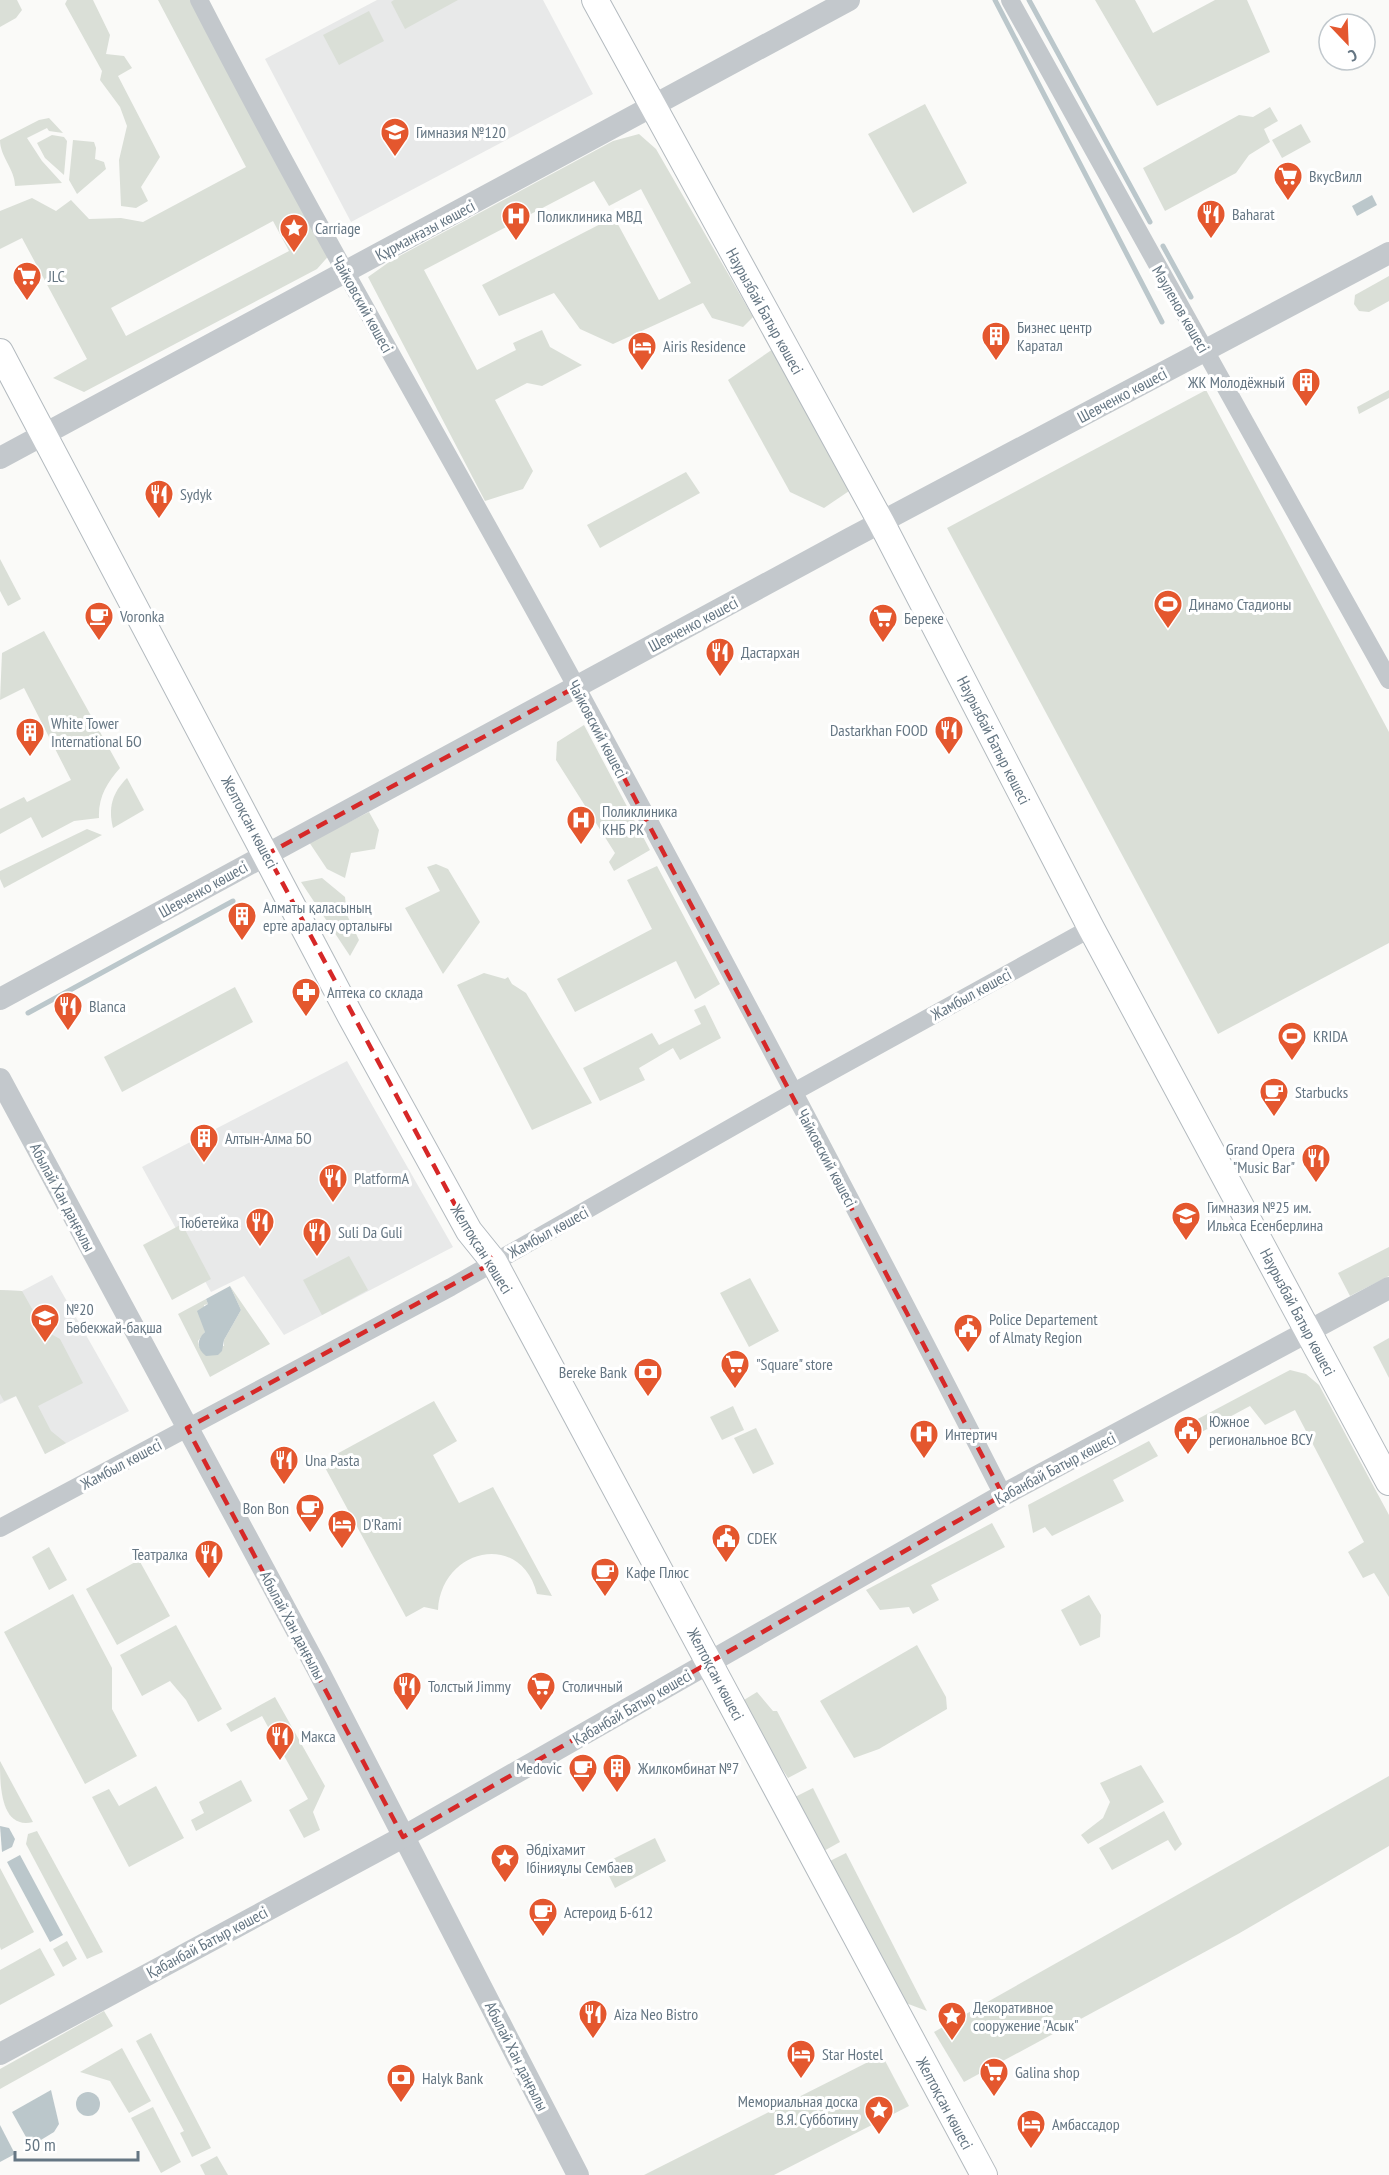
<svg xmlns="http://www.w3.org/2000/svg" width="1389" height="2175" viewBox="0 0 1389 2175" font-family="'PT Sans Narrow',sans-serif">
<rect width="100%" height="100%" fill="#fafaf8"/>
<g fill="#e8e9e9">
<polygon points="377,0 543,0 593,94 351,222 265,59"/>
<polygon points="347,1061 453,1247 284,1335 244,1276 211,1292 142,1167"/>
<polygon points="52,1275 129,1411 45,1454 16,1396 0,1404 0,1290 22,1291"/>
</g>
<g fill="#dadfd7" fill-rule="evenodd">
<polygon points="0,0 17,0 22,10 16,18 0,27"/>
<polygon points="67,0 93,0 110,35 106,54 124,56 132,68 118,76 160,157 141,187 148,201 136,208 121,206 119,160 127,126 120,107 100,80 102,71 65,4"/>
<path d="M158,0h41l134,251 -16,18 -233,123 -31,-14 34,-19 -65,-121 -22,11v-38l32,-13 24,13 15,-11 18,19 32,-1 22,4 103,-55zM273,221l16,30 -163,85 -15,-28z"/>
<polygon points="394,0 458,0 405,29 391,2"/>
<polygon points="1095,0 1135,0 1153,33 1215,0 1247,0 1270,52 1157,106"/>
<polygon points="369,11 384,41 339,65 323,35"/>
<polygon points="925,104 967,183 913,213 868,134"/>
<polygon points="1270,107 1278,121 1264,129 1270,142 1249,155 1236,173 1165,211 1143,168 1239,115 1253,117"/>
<path d="M49,118l14,15 -14,-2 -2,-3 -20,10 15,23 20,22 -47,3c0,-17 -15,-29 -15,-46l39,-20z"/>
<polygon points="1301,124 1311,142 1282,158 1272,140"/>
<polygon points="639,134 656,149 753,317 743,327 712,318 703,303 613,344 580,329 554,293 499,316 482,285 614,217 659,300 691,283 641,189 609,206 594,181 424,270 477,370 516,350 513,343 542,330 550,347 582,365 542,386 527,383 495,400 533,471 523,489 485,501 368,277 392,260 613,141"/>
<polygon points="52,135 64,137 67,141 64,175 45,158 37,143"/>
<polygon points="73,140 94,142 96,148 95,159 104,162 106,169 77,194 69,180"/>
<polygon points="1389,276 1389,301 1369,312 1359,311 1354,304 1355,295"/>
<polygon points="773,349 852,489 824,508 790,492 728,380"/>
<polygon points="1206,390 1389,732 1389,943 1218,1034 947,528"/>
<polygon points="1389,390 1389,398 1359,414 1357,407"/>
<polygon points="686,472 700,493 600,548 587,525"/>
<polygon points="0,559 21,599 8,606 0,591"/>
<path d="M44,631l76,137c-13,15 -22,29 -21,50l-25,3 -32,17 -11,-21 -31,17v-25l24,-12 3,5 44,-22 -47,-92 -24,12 2,-47z"/>
<polygon points="584,725 650,850 614,871 609,862 615,853 556,760 557,742"/>
<path d="M127,778l17,32 -31,18c-5,-20 -1,-35 14,-50z"/>
<polygon points="369,812 379,830 375,849 351,853 345,878 327,869 309,842"/>
<polygon points="87,829 102,835 4,888 0,879 0,871"/>
<polygon points="436,864 448,869 480,922 443,974 405,908 440,891 427,867"/>
<polygon points="657,866 720,984 695,999 676,961 575,1012 557,979 652,929 627,880"/>
<polygon points="322,878 345,897 347,915 359,940 350,956 301,882"/>
<polygon points="484,973 505,979 508,977 512,984 526,993 592,1103 532,1130 457,985"/>
<polygon points="235,987 253,1022 122,1092 104,1057"/>
<polygon points="705,1005 721,1038 680,1060 673,1048 639,1068 645,1080 600,1101 583,1068 652,1033 659,1045 701,1024 694,1010"/>
<polygon points="182,1224 211,1279 172,1300 143,1245"/>
<polygon points="1389,1247 1389,1276 1350,1296 1338,1273"/>
<polygon points="349,1256 368,1290 322,1315 303,1280"/>
<polygon points="750,1278 779,1331 749,1347 720,1293"/>
<polygon points="230,1286 270,1344 210,1377 178,1314 206,1299 208,1304 204,1305 205,1332 198,1341 199,1347 224,1346 224,1340 241,1310"/>
<polygon points="0,1290 22,1291 44,1330 60,1339 83,1383 38,1406 51,1431 66,1443 45,1454 16,1396 4,1401 0,1394"/>
<polygon points="1389,1338 1389,1378 1373,1347"/>
<polygon points="1290,1370 1306,1374 1319,1385 1389,1515 1389,1597 1374,1573 1363,1578 1348,1552 1364,1542 1295,1410 1265,1425 1250,1406 1183,1442 1177,1430"/>
<path d="M434,1401l23,40 -24,14 26,48 34,-16 59,109 -15,-2c-16,-64 -96,-46 -99,16l-14,-3 -18,10 -84,-155z"/>
<polygon points="733,1406 744,1430 722,1440 710,1417"/>
<polygon points="756,1428 774,1464 753,1474 734,1438"/>
<polygon points="1149,1441 1158,1456 1113,1480 1124,1501 1052,1536 1045,1527 1033,1533 1028,1505"/>
<polygon points="992,1523 1005,1547 931,1585 939,1600 913,1614 909,1607 880,1610 866,1590"/>
<polygon points="49,1547 67,1580 49,1590 32,1557"/>
<polygon points="139,1560 170,1616 117,1645 86,1589"/>
<polygon points="73,1594 112,1668 112,1709 137,1756 85,1784 4,1632"/>
<polygon points="1089,1595 1101,1615 1100,1637 1080,1646 1061,1610"/>
<polygon points="176,1625 222,1709 198,1722 186,1700 170,1681 142,1696 120,1655"/>
<polygon points="917,1645 946,1697 947,1709 879,1749 854,1758 820,1701"/>
<polygon points="757,1692 773,1711 777,1711 807,1768 788,1778 739,1703"/>
<polygon points="275,1697 325,1786 313,1812 320,1830 304,1838 289,1810 308,1799 262,1716 231,1732 226,1724"/>
<path d="M0,1761l33,61c-33,8 -33,-38 -33,-61z"/>
<polygon points="1141,1765 1164,1802 1088,1844 1081,1835 1103,1818 1110,1802 1100,1783"/>
<polygon points="1389,1776 1389,1846 1238,1934 964,2082 934,2032"/>
<polygon points="241,1780 252,1801 196,1831 191,1820 204,1813 199,1802"/>
<polygon points="156,1786 184,1838 129,1867 92,1797 109,1789 119,1806"/>
<polygon points="813,1788 840,1842 822,1852 795,1797"/>
<polygon points="1164,1811 1182,1844 1175,1851 1168,1840 1112,1870 1099,1848"/>
<polygon points="37,1831 103,1952 87,1959 26,1844 28,1834"/>
<polygon points="655,1838 666,1861 615,1888 603,1864"/>
<polygon points="846,1853 927,2011 903,2002 828,1862"/>
<polygon points="0,1868 34,1932 1,1950 0,1947"/>
<polygon points="67,1941 77,1959 63,1967 53,1949"/>
<polygon points="40,1948 55,1975 0,2005 0,1970"/>
<polygon points="104,2011 113,2026 0,2089 0,2069"/>
<polygon points="151,2033 211,2148 192,2157 180,2133 184,2131 136,2041"/>
<polygon points="122,2048 151,2101 129,2113 110,2081 80,2072"/>
<polygon points="882,2055 909,2106 774,2175 644,2175"/>
<polygon points="153,2107 181,2162 161,2173 131,2118"/>
<polygon points="217,2156 228,2175 205,2175 200,2165"/>
</g>
<g fill="#bbc7cb">
<polygon points="1372,195 1377,205 1357,216 1352,206"/>
<path d="M230,1286l11,24 -17,30 -2,11 -4,4 -12,1c-9,-7 -10,-16 -1,-24l-8,-21 11,-7 -2,-5z"/>
<polygon points="0,1826 9,1828 15,1839 12,1847 2,1852"/>
<polygon points="20,1855 63,1935 50,1942 7,1862"/>
<polygon points="51,2090 59,2124 54,2132 31,2146 12,2112"/>
<circle cx="88" cy="2104" r="12"/>
<polygon points="0,2125 15,2154 0,2162"/>
</g>
<g fill="none" stroke-linecap="round" stroke-linejoin="round">
<g stroke="#bbc7cb" stroke-width="5">
<polyline points="995,0 1162,322"/>
<polyline points="1029,0 1150,222"/>
<polyline points="1163,246 1191,297"/>
<polyline points="28,1013 233,901"/>
</g>
<g stroke="#b3babf" stroke-width="28">
<g id="secondary">
<polyline points="595,0 881,522 1091,928 1389,1482"/>
<polyline points="0,352 351,1017 469,1231 494,1262 984,2175"/>
</g>
</g>
<g stroke="#c3c8cc" stroke-width="18">
<path d="M199,0c120,233 253,458 378,688 145,267 288,536 426,807"/>
<path d="M1010,0c125,228 253,453 379,680"/>
<polyline points="0,1528 451,1287 792,1093 1091,928"/>
</g>
<g stroke="#c3c8cc" stroke-width="22">
<polyline points="0,458 849,0"/>
<polyline points="0,999 851,538 1389,253"/>
<polyline points="0,1079 318,1670 578,2175"/>
<polyline points="0,2054 403,1837 1003,1495 1389,1288"/>
</g>
<use href="#secondary" stroke="#fff" stroke-width="26"/>
</g>
<path fill="none" stroke="#d62828" stroke-width="4.5" stroke-dasharray="12 8" stroke-linejoin="round" d="M576,687l427,808 -600,342 -216,-409 307,-166 -25,-31 -202,-377z"/>
<defs>
<g id="school-pin" transform="scale(1.5)"><path d="M0 17L-7.5 6A9.5 9.5 0 1 1 7.5 6Z" fill="#e4572e" stroke="#fff"/><path d="M0-5L7-2L0 1L-7-2ZM-4 1L0 2.5L4 1V4Q0 6-4 4Z" fill="#fff"/></g>
<g id="supermarket-pin" transform="scale(1.5)"><path d="M0 17L-7.5 6A9.5 9.5 0 1 1 7.5 6Z" fill="#e4572e" stroke="#fff"/><path d="M-6-5.5h2.5l.6 2H6L4.5 2H-2.5L-4.4-4H-6ZM-1.5 3.2a1.3 1.3 0 1 0 .1 0ZM3 3.2a1.3 1.3 0 1 0 .1 0Z" fill="#fff"/></g>
<g id="restaurant-pin" transform="scale(1.5)"><path d="M0 17L-7.5 6A9.5 9.5 0 1 1 7.5 6Z" fill="#e4572e" stroke="#fff"/><path d="M-5-6h1v4h1v-4h1v4h1v-4h1v5L-1.5 .5V6h-2V.5L-5-1ZM5-6V6H3V1.5H1.5Q1.5-4 5-6Z" fill="#fff"/></g>
<g id="hospital-pin" transform="scale(1.5)"><path d="M0 17L-7.5 6A9.5 9.5 0 1 1 7.5 6Z" fill="#e4572e" stroke="#fff"/><path d="M-5-5h3v3.5h4V-5h3V5h-3V1.5h-4V5h-3Z" fill="#fff"/></g>
<g id="sight-pin" transform="scale(1.5)"><path d="M0 17L-7.5 6A9.5 9.5 0 1 1 7.5 6Z" fill="#e4572e" stroke="#fff"/><path d="M0-6L1.8-2.2L6-1.7L2.9 1.2L3.7 5.4L0 3.3L-3.7 5.4L-2.9 1.2L-6-1.7L-1.8-2.2Z" fill="#fff"/></g>
<g id="building-pin" transform="scale(1.5)"><path d="M0 17L-7.5 6A9.5 9.5 0 1 1 7.5 6Z" fill="#e4572e" stroke="#fff"/><path d="M-4-6H4V6H1V3H-1V6H-4ZM-2.5-4.3h1.7v1.8h-1.7ZM.8-4.3h1.7v1.8H.8ZM-2.5-1h1.7V.8h-1.7ZM.8-1h1.7V.8H.8Z" fill="#fff"/></g>
<g id="hotel-pin" transform="scale(1.5)"><path d="M0 17L-7.5 6A9.5 9.5 0 1 1 7.5 6Z" fill="#e4572e" stroke="#fff"/><path d="M-6-4.5h1.5V1H6V5H4.5V3h-9V5H-6ZM-4 0a1.8 1.8 0 1 1 3.6 0ZM.5 0V-2.5h3Q6-2.5 6 0Z" fill="#fff"/></g>
<g id="stadium-pin" transform="scale(1.5)"><path d="M0 17L-7.5 6A9.5 9.5 0 1 1 7.5 6Z" fill="#e4572e" stroke="#fff"/><path d="M0-5a6.5 5 0 1 0 0 10a6.5 5 0 1 0 0-10ZM-3.5-1.8h7v3.6h-7Z" fill="#fff"/></g>
<g id="cafe-pin" transform="scale(1.5)"><path d="M0 17L-7.5 6A9.5 9.5 0 1 1 7.5 6Z" fill="#e4572e" stroke="#fff"/><path d="M-5.5-4.5H6V0H3Q3 3.5 0 3.5H-2.5Q-5.5 3.5-5.5 0ZM3-3.2v2h1.7v-2ZM-6 4.5H4V6H-6Z" fill="#fff"/></g>
<g id="pharmacy-pin" transform="scale(1.5)"><path d="M0 17L-7.5 6A9.5 9.5 0 1 1 7.5 6Z" fill="#e4572e" stroke="#fff"/><path d="M-2-6h4v4h4v4h-4v4h-4v-4h-4v-4h4Z" fill="#fff"/></g>
<g id="civic-pin" transform="scale(1.5)"><path d="M0 17L-7.5 6A9.5 9.5 0 1 1 7.5 6Z" fill="#e4572e" stroke="#fff"/><path d="M-.6-6.5H3V-4.5H.6V-3L4-1V1h2V6H-6V1h2V-1L-.6-3ZM-1.2 2.5V6h2.4V2.5Z" fill="#fff"/></g>
<g id="bank-pin" transform="scale(1.5)"><path d="M0 17L-7.5 6A9.5 9.5 0 1 1 7.5 6Z" fill="#e4572e" stroke="#fff"/><path d="M-6-4H6V4H-6ZM0-2.3a2.3 2.3 0 1 0 0 4.6a2.3 2.3 0 1 0 0-4.6Z" fill="#fff"/></g>
</defs>
<g fill-rule="evenodd">
<use href="#school-pin" x="395" y="132"/>
<use href="#supermarket-pin" x="1288" y="176"/>
<use href="#restaurant-pin" x="1211" y="214"/>
<use href="#hospital-pin" x="516" y="216"/>
<use href="#sight-pin" x="294" y="228"/>
<use href="#supermarket-pin" x="27" y="276"/>
<use href="#building-pin" x="996" y="336"/>
<use href="#hotel-pin" x="642" y="346"/>
<use href="#building-pin" x="1306" y="382"/>
<use href="#restaurant-pin" x="159" y="494"/>
<use href="#stadium-pin" x="1168" y="604"/>
<use href="#cafe-pin" x="99" y="616"/>
<use href="#supermarket-pin" x="883" y="618"/>
<use href="#restaurant-pin" x="720" y="652"/>
<use href="#restaurant-pin" x="949" y="730"/>
<use href="#building-pin" x="30" y="732"/>
<use href="#hospital-pin" x="581" y="820"/>
<use href="#building-pin" x="242" y="916"/>
<use href="#pharmacy-pin" x="306" y="992"/>
<use href="#restaurant-pin" x="68" y="1006"/>
<use href="#stadium-pin" x="1292" y="1036"/>
<use href="#cafe-pin" x="1274" y="1092"/>
<use href="#building-pin" x="204" y="1138"/>
<use href="#restaurant-pin" x="1316" y="1158"/>
<use href="#restaurant-pin" x="333" y="1178"/>
<use href="#school-pin" x="1186" y="1216"/>
<use href="#restaurant-pin" x="260" y="1222"/>
<use href="#restaurant-pin" x="317" y="1232"/>
<use href="#school-pin" x="45" y="1318"/>
<use href="#civic-pin" x="968" y="1328"/>
<use href="#supermarket-pin" x="735" y="1364"/>
<use href="#bank-pin" x="648" y="1372"/>
<use href="#civic-pin" x="1188" y="1430"/>
<use href="#hospital-pin" x="924" y="1434"/>
<use href="#restaurant-pin" x="284" y="1460"/>
<use href="#cafe-pin" x="310" y="1508"/>
<use href="#hotel-pin" x="342" y="1524"/>
<use href="#civic-pin" x="726" y="1538"/>
<use href="#restaurant-pin" x="209" y="1554"/>
<use href="#cafe-pin" x="605" y="1572"/>
<use href="#restaurant-pin" x="407" y="1686"/>
<use href="#supermarket-pin" x="541" y="1686"/>
<use href="#restaurant-pin" x="280" y="1736"/>
<use href="#cafe-pin" x="583" y="1768"/>
<use href="#building-pin" x="617" y="1768"/>
<use href="#sight-pin" x="505" y="1858"/>
<use href="#cafe-pin" x="543" y="1912"/>
<use href="#restaurant-pin" x="593" y="2014"/>
<use href="#sight-pin" x="952" y="2016"/>
<use href="#hotel-pin" x="801" y="2054"/>
<use href="#supermarket-pin" x="994" y="2072"/>
<use href="#bank-pin" x="401" y="2078"/>
<use href="#sight-pin" x="879" y="2110"/>
<use href="#hotel-pin" x="1031" y="2124"/>
</g>
<g text-anchor="middle" dominant-baseline="central" stroke-width="6" stroke-linejoin="round" paint-order="stroke">
<g font-size="16" fill="#657683" stroke="#fff" text-anchor="start">
<text x="416" y="132">Гимназия №120</text>
<text x="1309" y="176">ВкусВилл</text>
<text x="1232" y="214">Baharat</text>
<text x="537" y="216">Поликлиника МВД</text>
<text x="315" y="228">Carriage</text>
<text x="48" y="276">JLC</text>
<text x="1017" y="327">Бизнес центр<tspan x="1017" dy="18">Каратал</tspan></text>
<text x="663" y="346">Airis Residence</text>
<text x="1285" y="382" text-anchor="end">ЖК Молодёжный</text>
<text x="180" y="494">Sydyk</text>
<text x="1189" y="604">Динамо Стадионы</text>
<text x="120" y="616">Voronka</text>
<text x="904" y="618">Береке</text>
<text x="741" y="652">Дастархан</text>
<text x="51" y="723">White Tower<tspan x="51" dy="18">International БО</tspan></text>
<text x="928" y="730" text-anchor="end">Dastarkhan FOOD</text>
<text x="602" y="811">Поликлиника<tspan x="602" dy="18">КНБ РК</tspan></text>
<text x="263" y="907">Алматы қаласының<tspan x="263" dy="18">ерте араласу орталығы</tspan></text>
<text x="327" y="992">Аптека со склада</text>
<text x="89" y="1006">Blanca</text>
<text x="1313" y="1036">KRIDA</text>
<text x="1295" y="1092">Starbucks</text>
<text x="225" y="1138">Алтын-Алма БО</text>
<text x="1295" y="1149" text-anchor="end">Grand Opera<tspan x="1295" dy="18">"Music Bar"</tspan></text>
<text x="354" y="1178">PlatformA</text>
<text x="1207" y="1207">Гимназия №25 им.<tspan x="1207" dy="18">Ильяса Есенберлина</tspan></text>
<text x="239" y="1222" text-anchor="end">Тюбетейка</text>
<text x="338" y="1232">Suli Da Guli</text>
<text x="66" y="1309">№20<tspan x="66" dy="18">Бөбекжай-бақша</tspan></text>
<text x="989" y="1319">Police Departement<tspan x="989" dy="18">of Almaty Region</tspan></text>
<text x="756" y="1364">"Square" store</text>
<text x="627" y="1372" text-anchor="end">Bereke Bank</text>
<text x="1209" y="1421">Южное<tspan x="1209" dy="18">региональное ВСУ</tspan></text>
<text x="945" y="1434">Интертич</text>
<text x="305" y="1460">Una Pasta</text>
<text x="289" y="1508" text-anchor="end">Bon Bon</text>
<text x="363" y="1524">D'Rami</text>
<text x="747" y="1538">CDEK</text>
<text x="188" y="1554" text-anchor="end">Театралка</text>
<text x="626" y="1572">Кафе Плюс</text>
<text x="428" y="1686">Толстый Jimmy</text>
<text x="562" y="1686">Столичный</text>
<text x="301" y="1736">Макса</text>
<text x="562" y="1768" text-anchor="end">Medovic</text>
<text x="638" y="1768">Жилкомбинат №7</text>
<text x="526" y="1849">Әбдіхамит<tspan x="526" dy="18">Ібінияұлы Сембаев</tspan></text>
<text x="564" y="1912">Астероид Б-612</text>
<text x="973" y="2007">Декоративное<tspan x="973" dy="18">сооружение "Асык"</tspan></text>
<text x="614" y="2014">Aiza Neo Bistro</text>
<text x="822" y="2054">Star Hostel</text>
<text x="1015" y="2072">Galina shop</text>
<text x="422" y="2078">Halyk Bank</text>
<text x="858" y="2101" text-anchor="end">Мемориальная доска<tspan x="858" dy="18">В.Я. Субботину</tspan></text>
<text x="1052" y="2124">Амбассадор</text>
</g>
<g font-size="16" fill="#657683" stroke="#fff">
<text transform="translate(425 230) rotate(-28)">Құрманғазы көшесі</text>
<text transform="translate(363 304) rotate(61)">Чайковский көшесі</text>
<text transform="translate(1181 309) rotate(60)">Мәуленов көшесі</text>
<text transform="translate(765 311) rotate(61)">Наурызбай Батыр көшесі</text>
<text transform="translate(1122 395) rotate(-28)">Шевченко көшесі</text>
<text transform="translate(693 624) rotate(-28)">Шевченко көшесі</text>
<text transform="translate(598 729) rotate(62)">Чайковский көшесі</text>
<text transform="translate(994 740) rotate(63)">Наурызбай Батыр көшесі</text>
<text transform="translate(250 822) rotate(62)">Желтоқсан көшесі</text>
<text transform="translate(203 889) rotate(-29)">Шевченко көшесі</text>
<text transform="translate(971 994) rotate(-29)">Жамбыл көшесі</text>
<text transform="translate(827 1158) rotate(62)">Чайковский көшесі</text>
<text transform="translate(63 1197) rotate(62)">Абылай Хан даңғылы</text>
<text transform="translate(548 1232) rotate(-29)">Жамбыл көшесі</text>
<text transform="translate(482 1249) rotate(58)">Желтоқсан көшесі</text>
<text transform="translate(1298 1312) rotate(62)">Наурызбай Батыр көшесі</text>
<text transform="translate(121 1464) rotate(-28)">Жамбыл көшесі</text>
<text transform="translate(1055 1468) rotate(-28)">Қабанбай Батыр көшесі</text>
<text transform="translate(293 1625) rotate(62)">Абылай Хан даңғылы</text>
<text transform="translate(716 1674) rotate(62)">Желтоқсан көшесі</text>
<text transform="translate(632 1707) rotate(-30)">Қабанбай Батыр көшесі</text>
<text transform="translate(207 1942) rotate(-28)">Қабанбай Батыр көшесі</text>
<text transform="translate(517 2056) rotate(63)">Абылай Хан даңғылы</text>
<text transform="translate(945 2103) rotate(62)">Желтоқсан көшесі</text>
</g>
</g>
<g transform="translate(1347 42) rotate(157)"><circle r="28" fill="#ffffff" stroke="#c1c8cd" stroke-width="1.5"/>
<path d="M0-4.5L10 22L0 15L-10 22Z" fill="#e4572e"/>
<text y="-9" font-size="16" font-weight="bold" text-anchor="middle" fill="#657683">С</text>
</g>
<path d="M15 2151v9h123v-9" fill="none" stroke="#657683" stroke-width="3"/>
<text x="24" y="2151" font-size="18" fill="#657683" stroke="#ffffff" stroke-width="4.5" paint-order="stroke">50 m</text>
</svg>
